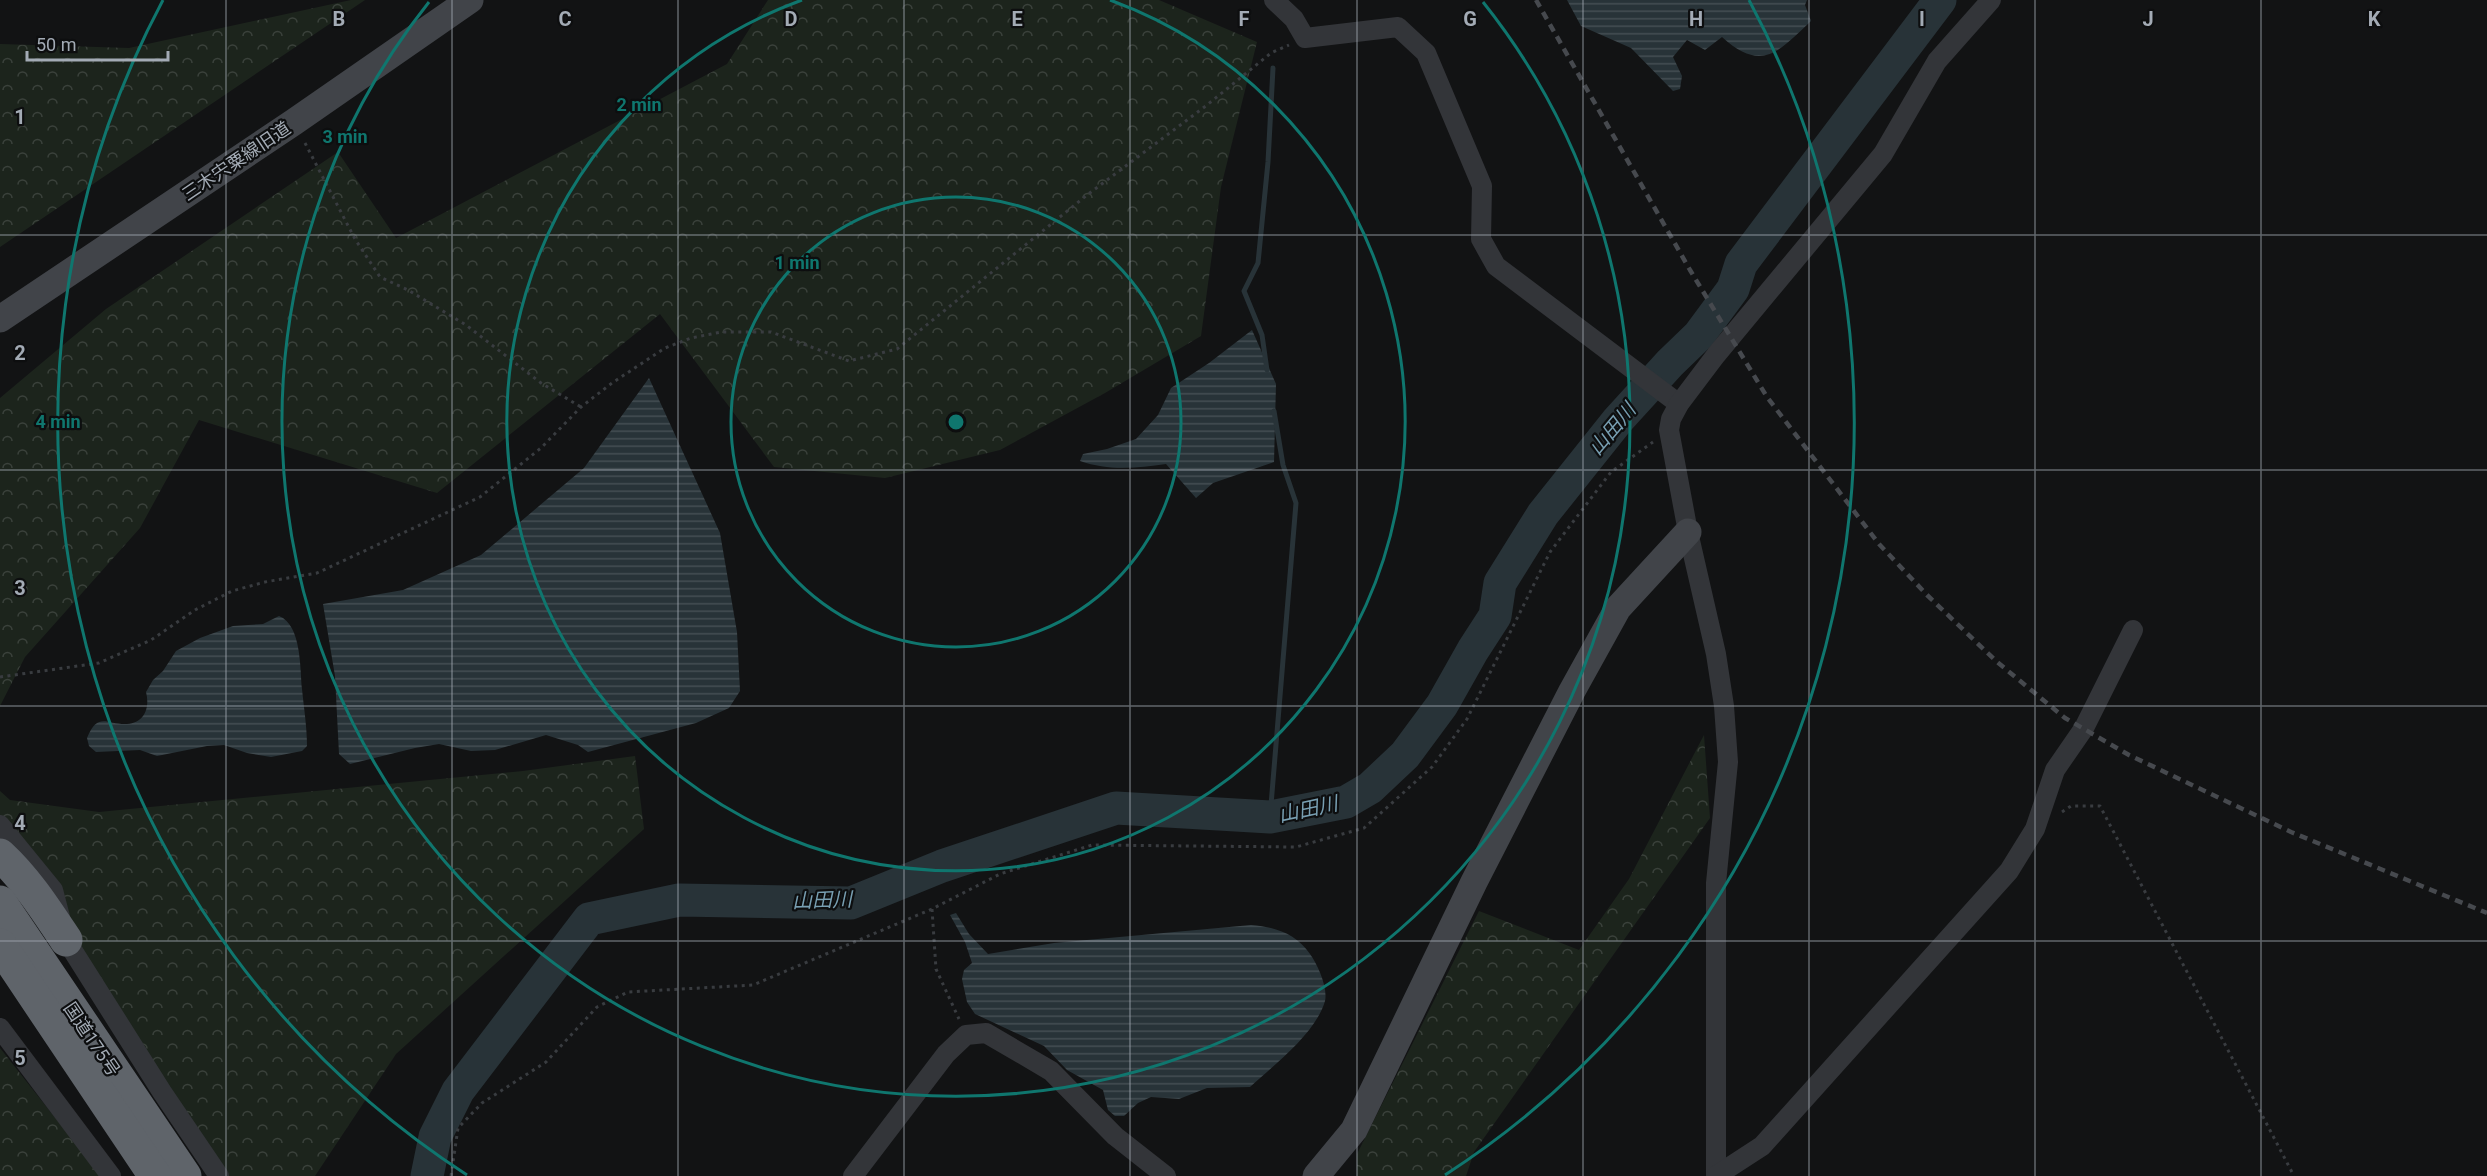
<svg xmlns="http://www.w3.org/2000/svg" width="2487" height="1176" viewBox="0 0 2487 1176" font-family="Roboto,'Noto Sans JP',sans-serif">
<defs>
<pattern id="forest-crowns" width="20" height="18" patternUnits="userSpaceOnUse" patternTransform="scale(1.5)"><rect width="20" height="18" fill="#1c241c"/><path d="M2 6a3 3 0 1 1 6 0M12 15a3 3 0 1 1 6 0" fill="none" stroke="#3a413b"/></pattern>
<pattern id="water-rules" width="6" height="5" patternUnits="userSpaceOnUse" patternTransform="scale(1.5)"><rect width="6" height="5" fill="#283338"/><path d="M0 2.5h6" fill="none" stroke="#444e53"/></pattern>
</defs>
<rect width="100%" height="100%" fill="#121314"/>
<g fill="url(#forest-crowns)">
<polygon points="351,0 365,0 0,247 0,44 129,48"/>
<polygon points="768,0 1159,0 1257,42 1221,187 1201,336 1105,393 1000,450 885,478 774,467 660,314 437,493 199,420 140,528 25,657 0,706 0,398 106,309 338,152 396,238 727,64"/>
<polygon points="1704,735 1710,818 1474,1152 1466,1176 1357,1176 1357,1154 1479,911 1579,950 1629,879"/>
<polygon points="635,756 644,829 396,1054 315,1176 229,1176 33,886 0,842 0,791 10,800 99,812 523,771"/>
<polygon points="0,1048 101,1176 0,1176"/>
</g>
<g fill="url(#water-rules)">
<path d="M1567,0h240l-2,5 6,16c-33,31 -49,52 -89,16l-17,13 -18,-10 -14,17 9,19 -2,13 -7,2 -42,-43 -50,-22z"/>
<path d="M1252,330l24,54 -2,78 -61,21 -17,15 -30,-34c-30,4 -57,7 -86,-3l3,-7 24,-5 29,-10 22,-24 13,-27 38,-25z"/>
<polygon points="649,378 720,533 737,632 740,691 729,708 696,723 588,752 578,745 546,735 495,750 471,751 439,744 415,748 350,764 339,754 335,676 323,604 403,590 481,555 584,468"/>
<path d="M279,616c23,9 21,54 23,73 2,20 5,38 5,57l-5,5 -31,6 -24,-4 -23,-8 -17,1 -50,10 -17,-6 -44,2 -7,-6 -2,-8c11,-27 20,-13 40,-14 18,-1 23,-17 19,-32l7,-12 10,-9 13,-20 24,-13 33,-12 30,-2z"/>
<path d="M956,913l13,21 19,20 66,-11 197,-18c25,2 45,9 59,29 8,11 18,34 15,47 -9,32 -51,64 -75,86l-43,1 -28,11 -28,-2 -13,6 -14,13h-9l-7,-6 -5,-20 -36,-20 -23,-24 -69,-32 -8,-12 -5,-23 2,-9 8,-7 -7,-21 -15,-27z"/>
</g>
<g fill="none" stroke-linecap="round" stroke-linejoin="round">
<g stroke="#283338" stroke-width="5">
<polyline points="1267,370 1262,335 1244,291 1258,263 1268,162 1273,68"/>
<polyline points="1270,817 1296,503 1283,465 1274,411"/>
</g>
<polyline stroke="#283338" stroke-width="33" points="427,1176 435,1137 458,1091 589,919 679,900 851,903 942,866 1116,808 1270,817 1346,802 1370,788 1405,755 1442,705 1473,650 1495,616 1500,583 1543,514 1618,420 1670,363 1699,335 1733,289 1741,264 1940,0"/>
<g stroke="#393c40" stroke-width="3" stroke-dasharray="3 4.5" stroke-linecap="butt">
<polyline points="305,143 355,239 380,277 408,290 466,325 541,383 581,407"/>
<polyline points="0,677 99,663 151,640 195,610 232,591 265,582 317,573 480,497 541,448 581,407 612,383 665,348 691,338 721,332 771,332 849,361 897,349 1087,195 1207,105 1271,53 1289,45"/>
<polyline points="2062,812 2071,806 2100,806 2294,1176"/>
<polyline points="932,909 936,969 959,1019"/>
<polyline points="451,1176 458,1128 482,1103 546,1062 597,1007 628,992 753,985 932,909 1000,874 1092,845 1296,847 1364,828 1432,767 1467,719 1550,552 1611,472 1653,442"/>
</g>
<g stroke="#333539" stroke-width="20">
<polyline points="1274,0 1294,19 1305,38 1398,27 1426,53 1482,186 1481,239 1496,266 1679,404"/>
<polyline points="0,825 53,890 66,940 162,1092 219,1176"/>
<polyline points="0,1028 111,1176"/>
<polyline points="853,1176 946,1054 966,1035 986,1033 1051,1071 1115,1136 1166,1176"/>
<polyline points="1716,1176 1716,883 1728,762 1724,706 1716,654 1688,532 1669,430 1671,419 1679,404 1716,355 1883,154 1937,61 1991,0"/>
<polyline points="1716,1176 1762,1146 2009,871 2035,829 2055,770 2084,728 2133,630"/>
</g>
<g stroke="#414449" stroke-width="27">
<polyline points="0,319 294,122 470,0"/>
<polyline points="1316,1176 1354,1130 1474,882 1572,691 1618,608 1688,532"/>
</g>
<g stroke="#5f646a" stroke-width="33">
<path d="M0,855c27,25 46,55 66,85"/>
<polyline points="0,902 185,1176"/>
<polyline points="0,945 155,1176"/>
</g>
<polyline stroke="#46494e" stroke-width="4.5" stroke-dasharray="8 6" stroke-linecap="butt" points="1536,0 1690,270 1767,397 1879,544 1927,595 1996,661 2065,718 2129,755 2291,832 2487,913"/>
</g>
<path fill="none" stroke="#a3abb5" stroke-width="1.5" stroke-opacity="0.55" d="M226,0v1176M452,0v1176M678,0v1176M904,0v1176M1130,0v1176M1357,0v1176M1583,0v1176M1809,0v1176M2035,0v1176M2261,0v1176M0,235h2487M0,470h2487M0,706h2487M0,941h2487"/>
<g fill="none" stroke="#0f766e" stroke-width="3">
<circle cx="956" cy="422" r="225"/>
<path d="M1110 0A449 449 0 1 1 802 0"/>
<path d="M1483 2A674 674 0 1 1 429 2"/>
<path d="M467 1175A898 898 0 0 1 163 0M1749 0A898 898 0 0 1 1445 1175"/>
</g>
<g text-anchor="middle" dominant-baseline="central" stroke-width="4.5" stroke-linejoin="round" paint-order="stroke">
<g font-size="18" fill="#a3abb5" stroke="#0d0e0f">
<text transform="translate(236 161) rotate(-34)">三木宍粟線旧道</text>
<text transform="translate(92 1039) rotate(56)">国道175号</text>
</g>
<g font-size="20" font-style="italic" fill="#789fb2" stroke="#0d0e0f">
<text transform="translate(1612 429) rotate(-50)">山田川</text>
<text transform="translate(1308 809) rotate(-12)">山田川</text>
<text transform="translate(822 900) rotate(-2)">山田川</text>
</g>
</g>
<g font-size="20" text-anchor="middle" font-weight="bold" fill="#a3abb5" stroke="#0d0e0f" stroke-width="4.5" stroke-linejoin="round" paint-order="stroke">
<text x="339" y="26">B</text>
<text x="565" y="26">C</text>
<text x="791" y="26">D</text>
<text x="1017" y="26">E</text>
<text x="1244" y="26">F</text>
<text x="1470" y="26">G</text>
<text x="1696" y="26">H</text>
<text x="1922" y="26">I</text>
<text x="2148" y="26">J</text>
<text x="2374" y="26">K</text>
<text x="20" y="124">1</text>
<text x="20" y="360">2</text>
<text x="20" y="595">3</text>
<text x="20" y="830">4</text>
<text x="20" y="1065">5</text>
</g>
<circle cx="956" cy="422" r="9" fill="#0f766e" stroke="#0d0e0f" stroke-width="3"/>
<g font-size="18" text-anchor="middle" font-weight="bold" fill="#0f766e" stroke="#0d0e0f" stroke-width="4.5" stroke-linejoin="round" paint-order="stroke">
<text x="639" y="111">2 min</text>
<text x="345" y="143">3 min</text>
<text x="797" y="269">1 min</text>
<text x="58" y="428">4 min</text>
</g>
<path d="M27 51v9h141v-9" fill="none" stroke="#a3abb5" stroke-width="3"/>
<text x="36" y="51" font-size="18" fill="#a3abb5" stroke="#0d0e0f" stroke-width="4.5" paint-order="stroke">50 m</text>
</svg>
